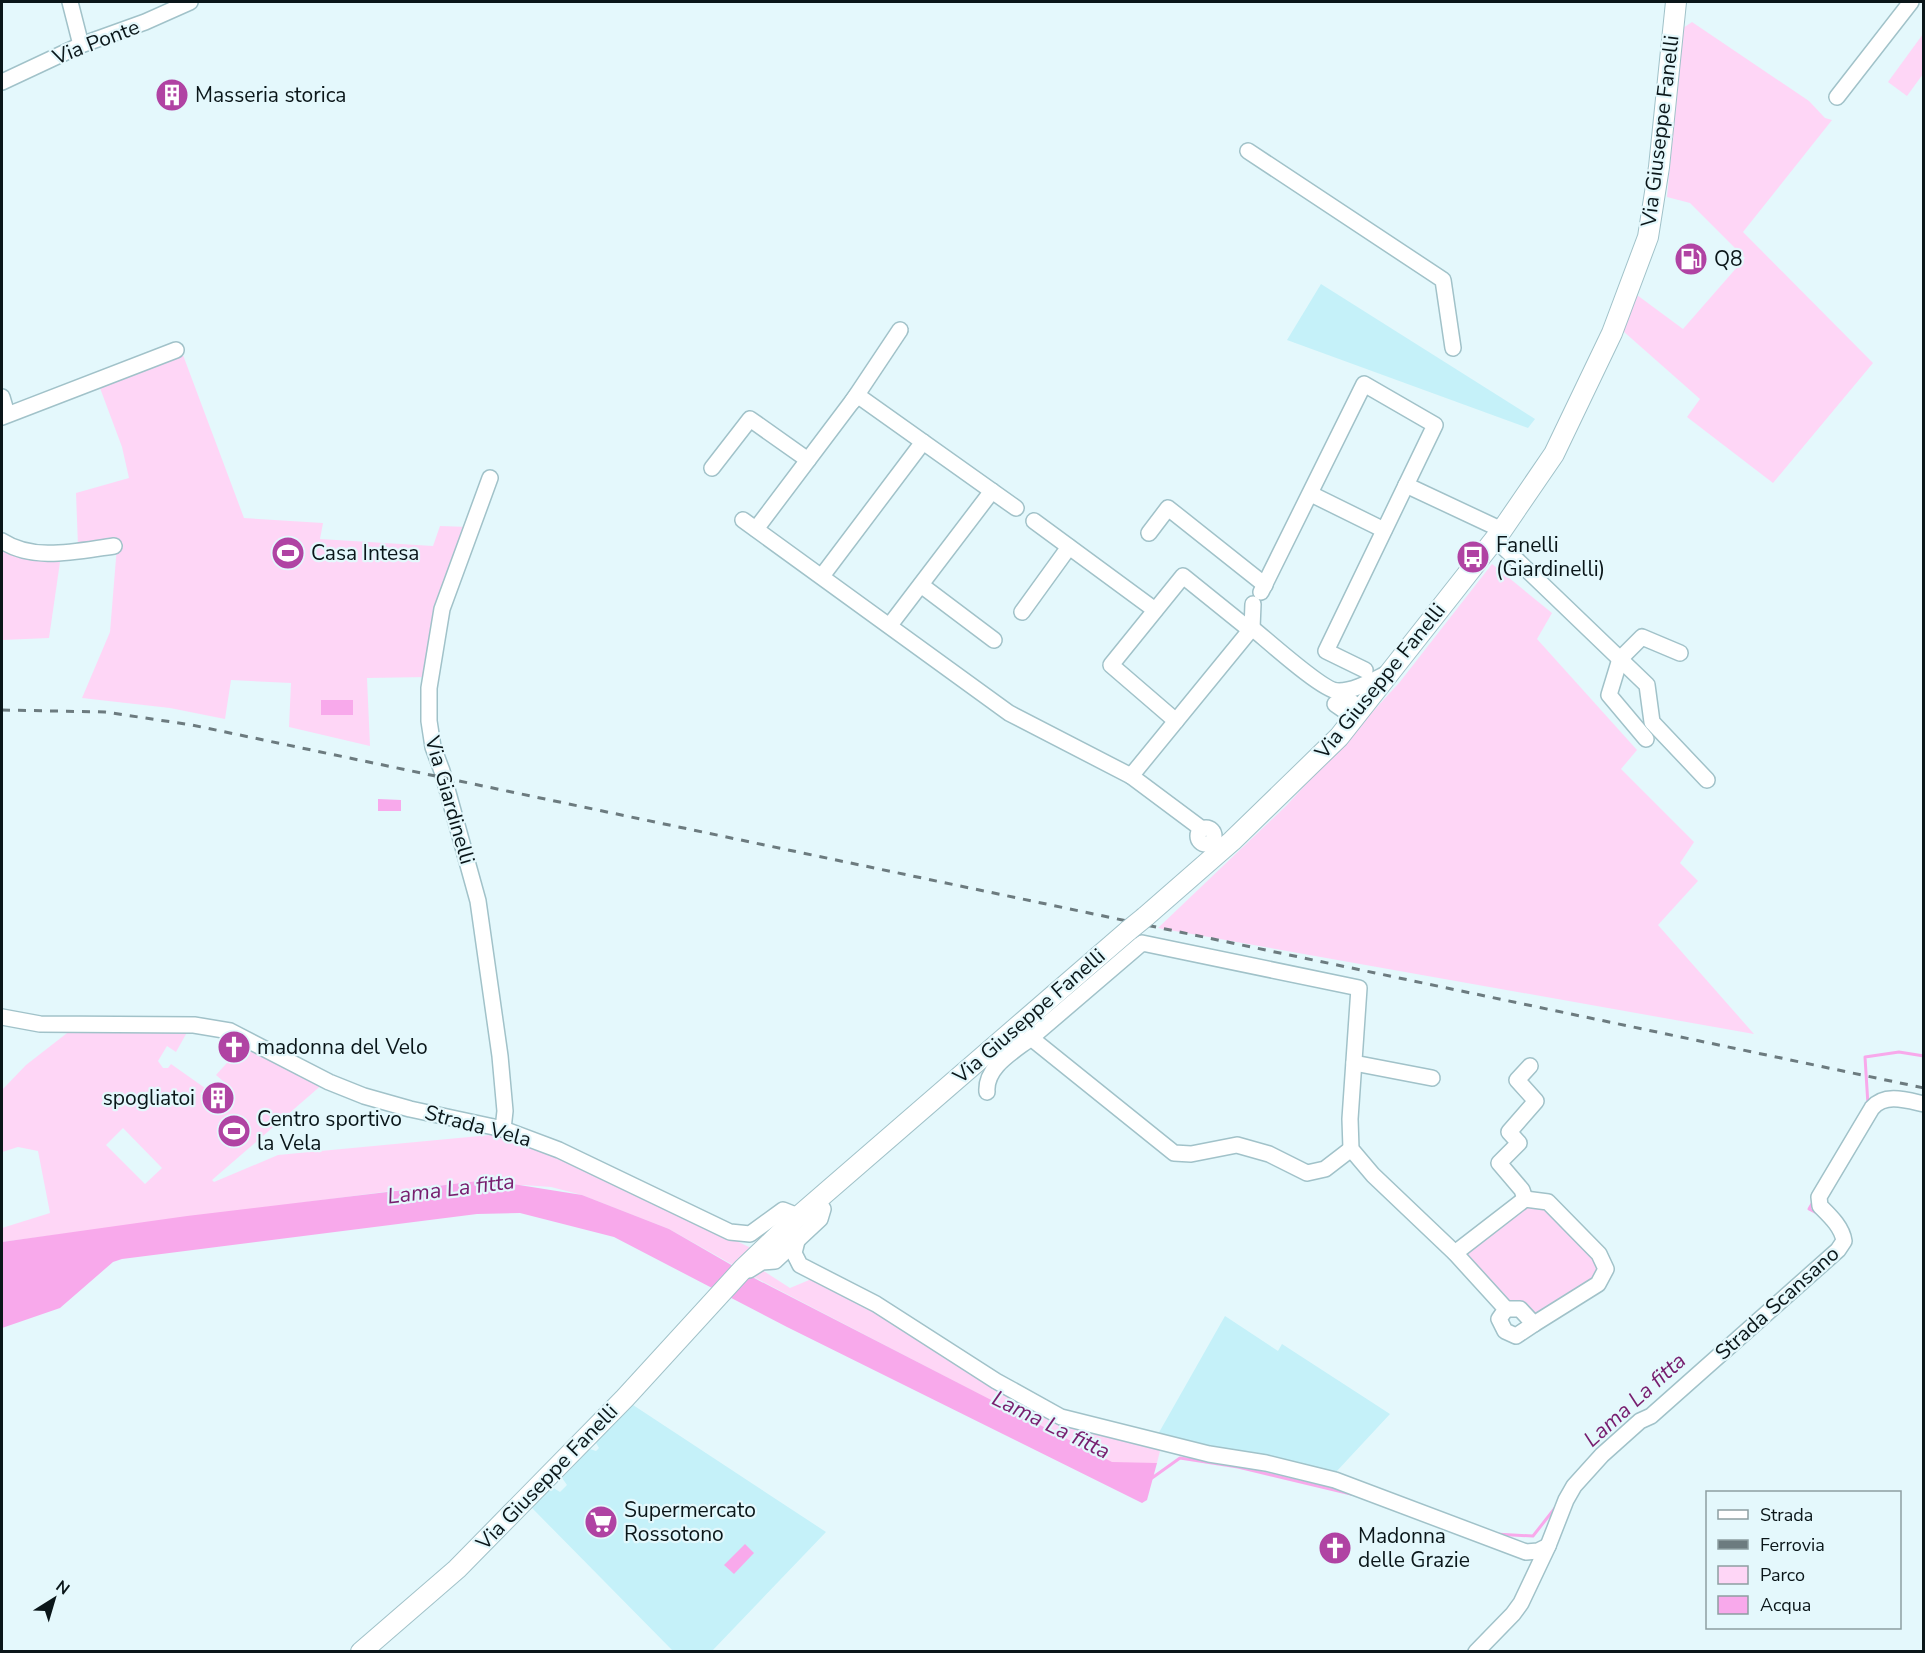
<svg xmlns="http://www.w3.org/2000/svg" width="1925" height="1653" viewBox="0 0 1925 1653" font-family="'Nunito Sans',sans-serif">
<rect width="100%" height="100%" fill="#e4f8fc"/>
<g fill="#c5f1f9">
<polygon points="1321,284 1535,419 1528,428 1287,340"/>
<polygon points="1225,1316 1278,1351 1282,1344 1390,1414 1336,1472 1226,1453 1157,1436"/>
<polygon points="633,1405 826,1532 712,1651 673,1651 532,1508 552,1487 560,1492 567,1485 562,1478 590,1449 596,1451 599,1448 596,1443"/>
</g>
<g fill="#fed6f6" fill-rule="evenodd">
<polygon points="1692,22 1809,101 1825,118 1832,120 1743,232 1873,363 1773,483 1687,417 1700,399 1623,331 1637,295 1683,329 1745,258 1690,203 1667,197 1683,28"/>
<polygon points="1923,34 1923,74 1907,96 1888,82"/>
<polygon points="183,355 244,518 323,523 320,539 433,546 440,526 469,527 428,677 367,678 370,746 289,727 291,683 231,680 225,719 170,708 82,698 110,632 117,546 78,546 76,493 129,478 122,447 100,388"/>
<polygon points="2,544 12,552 60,562 49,638 2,640"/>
<polygon points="1492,564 1552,613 1537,639 1637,750 1621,769 1694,842 1680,863 1698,881 1658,925 1754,1034 1158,928 1286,806 1399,683"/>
<path d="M190,1027l-14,25 -9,-6 -9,15 5,7h5l3,-4 34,24 -5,6 8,7 16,-19 -8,-7 28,-31 80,39 -112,97 2,2 64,-27 223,-21 60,22 190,92 -16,18 -66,-37 -87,-34 -31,-8 -28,-2h-86l-435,57v-14l48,-15 -12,-62 -20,-4 -16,5v-62l24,-25 45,-35zM123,1128l39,40 -17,16 -39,-39z"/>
<polygon points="1547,1204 1600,1265 1593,1281 1537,1317 1532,1316 1518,1301 1508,1303 1461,1255 1526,1205"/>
<polygon points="759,1268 790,1288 814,1278 873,1308 1057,1421 1161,1447 1157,1463 1112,1463 750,1275"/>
</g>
<g fill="#f8a9eb">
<rect x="321" y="700" width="32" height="15"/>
<polygon points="378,799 401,800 401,811 378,811"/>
<polygon points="487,1180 582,1195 669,1229 754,1278 1112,1462 1157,1463 1147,1500 1142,1503 787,1327 614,1237 520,1213 477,1214 122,1259 113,1262 60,1308 2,1328 2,1242 187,1216"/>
<polygon points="745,1544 754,1553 734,1574 724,1565"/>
</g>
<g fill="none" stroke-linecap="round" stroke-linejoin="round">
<g stroke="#f8a9eb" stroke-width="3">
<polyline points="1868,1105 1865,1057 1899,1052 1924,1056"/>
<polyline points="1813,1202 1809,1209 1817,1213"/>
<polyline points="1152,1478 1180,1458 1238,1467 1351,1494"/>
<polyline points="1495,1534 1533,1536 1555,1508"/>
</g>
<g stroke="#a1c2c9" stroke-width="18">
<g id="minor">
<polyline points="70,2 81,45"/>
<polyline points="2,82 81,45 145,22 190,2"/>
<polyline points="1837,97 1911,2"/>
<polyline points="1248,151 1443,280 1453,348"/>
<polyline points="2,397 7,414"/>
<polyline points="852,402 900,330"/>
<polyline points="2,417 176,350"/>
<polyline points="712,468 750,419 808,460"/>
<polyline points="490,478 442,609 429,688 429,721 433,747 442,771 478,901 500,1056 505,1111 503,1129"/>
<polyline points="1406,485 1502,530"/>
<polyline points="1311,494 1384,530"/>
<polyline points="743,520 1009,713 1131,776 1252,628 1253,604"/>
<polyline points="1034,521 1155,610"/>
<polyline points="756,529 857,395 1016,508"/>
<polyline points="1149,533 1168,508 1265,585"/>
<polyline points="1495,539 1647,685 1652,722 1707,780"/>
<path d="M2,541c32,21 75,10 112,5"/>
<polyline points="822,576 923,442"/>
<polyline points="921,585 994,640"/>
<polyline points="1261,592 1364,384 1435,425 1326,651 1365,670"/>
<polyline points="1022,612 1069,547"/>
<polyline points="890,625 992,491"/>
<path d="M1252,628c15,12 70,62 85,63 17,1 38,-12 53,-19"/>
<polyline points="1335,704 1348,713 1358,715 1354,704 1337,691"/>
<polyline points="1176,721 1111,665 1183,576 1250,630"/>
<polyline points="1646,739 1609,695 1620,659 1642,637 1680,653"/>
<polyline points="1131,776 1202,829"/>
<circle cx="1206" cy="836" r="8"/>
<polyline points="2,1017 40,1024 194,1025 230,1031 329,1082 364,1096 410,1109 503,1129 559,1150 730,1232 750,1234 783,1210 798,1216"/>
<polyline points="1031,1038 1142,943 1359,988 1350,1119 1351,1149 1373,1175 1455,1253 1506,1309 1499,1319 1505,1331 1516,1336 1534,1324"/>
<polyline points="1354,1063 1432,1078"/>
<path d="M987,1092c-2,-25 26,-40 44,-54l143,115 17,1 46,-9 32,9 38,19 18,-4 26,-20"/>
<polyline points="1525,1199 1522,1190 1499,1163 1519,1143 1509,1132 1536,1101 1517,1080 1530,1066"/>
<polyline points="797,1241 794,1253 800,1265 876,1304 996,1381 1061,1417 1209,1454 1266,1463 1335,1480 1526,1552 1538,1551 1548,1546"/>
<polyline points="1455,1253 1525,1199 1548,1202 1599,1254 1606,1269 1598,1284 1534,1324 1520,1309 1506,1309"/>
<polyline points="749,1270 762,1262 775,1261 820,1219 823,1209 817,1200"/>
<path d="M1476,1652l37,-38 8,-11 27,-57 18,-46 8,-14 28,-31 38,-34 11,-5 187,-166 6,-9c-2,-14 -14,-25 -24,-35l-1,-9 53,-89c13,-15 34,-8 52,-4"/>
</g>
</g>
<g stroke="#a1c2c9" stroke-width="22">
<g id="major">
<polyline points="1145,917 1232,841 1339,737 1502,530 1554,454 1612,333 1648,237 1659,167 1676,2"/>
<polyline points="361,1652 457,1569 625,1398 743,1269 793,1221 1129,930"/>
</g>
</g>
<use href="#minor" stroke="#fff" stroke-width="15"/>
<use href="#major" stroke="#fff" stroke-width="20"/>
<polyline stroke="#6c7b7f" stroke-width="3" stroke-dasharray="8 8" stroke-linecap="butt" points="2,710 105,712 192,725 1924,1088"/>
<g stroke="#a1c2c9" stroke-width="22" stroke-linecap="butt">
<polyline id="major-bridge" points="1129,930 1145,917"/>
</g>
<use href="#major-bridge" stroke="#fff" stroke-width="20"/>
</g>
<defs>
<g id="building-disc" transform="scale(1.725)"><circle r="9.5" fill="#b043a3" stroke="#e4f8fc"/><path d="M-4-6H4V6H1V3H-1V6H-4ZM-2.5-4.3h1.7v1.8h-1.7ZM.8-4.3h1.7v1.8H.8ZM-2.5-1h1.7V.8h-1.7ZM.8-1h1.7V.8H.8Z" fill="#fff"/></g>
<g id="fuel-disc" transform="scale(1.725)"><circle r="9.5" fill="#b043a3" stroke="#e4f8fc"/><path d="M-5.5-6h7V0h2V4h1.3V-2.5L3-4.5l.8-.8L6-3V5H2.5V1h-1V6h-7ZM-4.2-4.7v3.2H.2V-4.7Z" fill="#fff"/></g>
<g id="stadium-disc" transform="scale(1.725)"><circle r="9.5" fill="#b043a3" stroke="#e4f8fc"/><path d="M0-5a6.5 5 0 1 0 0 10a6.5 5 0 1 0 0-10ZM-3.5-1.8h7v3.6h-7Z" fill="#fff"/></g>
<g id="bus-disc" transform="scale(1.725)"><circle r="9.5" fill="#b043a3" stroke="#e4f8fc"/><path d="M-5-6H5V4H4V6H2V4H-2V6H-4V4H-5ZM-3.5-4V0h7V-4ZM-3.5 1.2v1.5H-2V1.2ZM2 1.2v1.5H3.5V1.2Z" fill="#fff"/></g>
<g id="church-disc" transform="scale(1.725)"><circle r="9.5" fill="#b043a3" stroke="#e4f8fc"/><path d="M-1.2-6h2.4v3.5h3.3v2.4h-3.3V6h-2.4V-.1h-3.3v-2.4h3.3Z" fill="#fff"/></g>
<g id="supermarket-disc" transform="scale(1.725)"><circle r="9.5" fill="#b043a3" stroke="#e4f8fc"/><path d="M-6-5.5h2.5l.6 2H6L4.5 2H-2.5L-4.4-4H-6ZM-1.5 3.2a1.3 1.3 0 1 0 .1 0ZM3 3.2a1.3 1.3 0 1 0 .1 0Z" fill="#fff"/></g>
</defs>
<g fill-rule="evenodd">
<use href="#building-disc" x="172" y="95"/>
<use href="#fuel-disc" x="1691" y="259"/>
<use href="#stadium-disc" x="288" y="553"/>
<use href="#bus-disc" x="1473" y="557"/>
<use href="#church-disc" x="234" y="1047"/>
<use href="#building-disc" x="218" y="1098"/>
<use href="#stadium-disc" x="234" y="1131"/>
<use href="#supermarket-disc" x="601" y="1522"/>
<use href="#church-disc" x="1335" y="1548"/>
</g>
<g text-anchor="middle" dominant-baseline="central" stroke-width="4.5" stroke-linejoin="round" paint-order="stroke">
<g font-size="21" fill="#0a1619" stroke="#e4f8fc">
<text transform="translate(96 42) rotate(-21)">Via Ponte</text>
<text transform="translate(1660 131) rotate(-83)">Via Giuseppe Fanelli</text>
<text transform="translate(1380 681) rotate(-51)">Via Giuseppe Fanelli</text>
<text transform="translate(450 800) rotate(74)">Via Giardinelli</text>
<text transform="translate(1029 1016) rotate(-41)">Via Giuseppe Fanelli</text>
<text transform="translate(478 1126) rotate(15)">Strada Vela</text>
<text transform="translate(1777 1303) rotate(-42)">Strada Scansano</text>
<text transform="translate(547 1477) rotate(-46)">Via Giuseppe Fanelli</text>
</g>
<g font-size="21" fill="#0a1619" stroke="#e4f8fc" text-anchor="start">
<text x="195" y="95">Masseria storica</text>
<text x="1714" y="259">Q8</text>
<text x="1496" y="545">Fanelli<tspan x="1496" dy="24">(Giardinelli)</tspan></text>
<text x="311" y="553">Casa Intesa</text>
<text x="257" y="1047">madonna del Velo</text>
<text x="195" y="1098" text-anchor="end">spogliatoi</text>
<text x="257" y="1119">Centro sportivo<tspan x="257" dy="24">la Vela</tspan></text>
<text x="624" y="1510">Supermercato<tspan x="624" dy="24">Rossotono</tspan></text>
<text x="1358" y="1536">Madonna<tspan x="1358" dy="24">delle Grazie</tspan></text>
</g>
<g font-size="22" font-style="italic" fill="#771d6e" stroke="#e4f8fc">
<text transform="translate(451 1189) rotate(-7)">Lama La fitta</text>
<text transform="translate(1635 1400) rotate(-42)">Lama La fitta</text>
<text transform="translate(1051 1425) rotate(26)">Lama La fitta</text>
</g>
</g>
<rect width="1925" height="1653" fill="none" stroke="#0a1619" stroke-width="6"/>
<rect x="1706" y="1491" width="195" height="138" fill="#e4f8fc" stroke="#8d9ea1" stroke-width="1.5"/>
<rect x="1718" y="1510" width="30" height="9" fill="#ffffff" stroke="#8d9ea1" stroke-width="1.5"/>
<text x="1760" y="1521" font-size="18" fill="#0a1619">Strada</text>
<rect x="1718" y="1540" width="30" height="9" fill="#6c7b7f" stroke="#8d9ea1" stroke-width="1.5"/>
<text x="1760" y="1551" font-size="18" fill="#0a1619">Ferrovia</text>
<rect x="1718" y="1566" width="30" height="18" fill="#fed6f6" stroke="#8d9ea1" stroke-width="1.5"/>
<text x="1760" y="1581" font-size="18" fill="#0a1619">Parco</text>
<rect x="1718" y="1596" width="30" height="18" fill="#f8a9eb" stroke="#8d9ea1" stroke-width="1.5"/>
<text x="1760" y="1611" font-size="18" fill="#0a1619">Acqua</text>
<g transform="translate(54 1599) rotate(37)" stroke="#e4f8fc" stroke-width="4.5" paint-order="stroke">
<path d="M0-4.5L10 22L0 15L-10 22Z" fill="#0a1619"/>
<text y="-9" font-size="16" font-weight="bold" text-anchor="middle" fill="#0a1619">N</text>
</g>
</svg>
